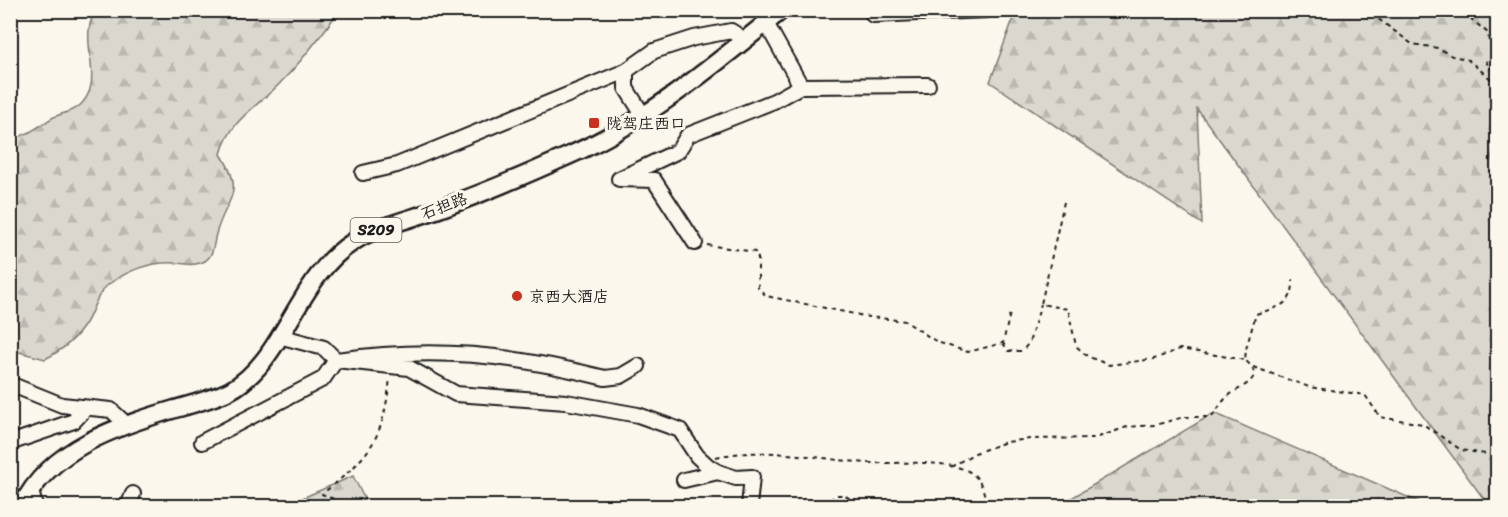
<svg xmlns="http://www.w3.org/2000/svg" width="1508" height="517" viewBox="0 0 1508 517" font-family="Sriracha,'LXGW WenKai TC',sans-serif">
<defs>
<pattern id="forest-firs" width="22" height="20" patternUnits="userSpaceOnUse" patternTransform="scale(1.5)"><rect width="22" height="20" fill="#dad7ce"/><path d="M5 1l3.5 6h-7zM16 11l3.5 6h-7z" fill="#bab8b0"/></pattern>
</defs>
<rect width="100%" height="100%" fill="#fbf7ec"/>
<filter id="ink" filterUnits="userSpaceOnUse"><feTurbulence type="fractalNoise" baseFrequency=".0167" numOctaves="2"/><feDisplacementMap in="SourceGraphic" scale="12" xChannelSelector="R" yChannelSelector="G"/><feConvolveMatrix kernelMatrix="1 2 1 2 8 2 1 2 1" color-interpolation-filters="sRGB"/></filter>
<g filter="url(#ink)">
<g fill="url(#forest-firs)" stroke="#7b7a75" stroke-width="1.5">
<path d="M96,11h243c-18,24 -35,48 -56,69 -23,26 -52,37 -62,74 25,40 6,42 -5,80 -3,12 -2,25 -16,29 -8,3 -15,1 -23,0 -26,-2 -47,6 -68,21 -13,10 -15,26 -23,39 -10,16 -25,28 -41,36l-34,-9 -1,-152 8,-16 -7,-3v-40c16,-3 27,-12 41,-21 8,-5 18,-5 26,-11 31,-25 -3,-67 18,-96z"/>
<polygon points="1016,11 1497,11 1497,506 1489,506 1197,109 1202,224 990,82"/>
<polygon points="1214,413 1428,506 1058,506"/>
<polygon points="353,476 368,506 284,506"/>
</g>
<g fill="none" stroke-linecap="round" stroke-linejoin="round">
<g stroke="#1c1c1c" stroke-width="18">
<g id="minor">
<polyline points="872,10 873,15 987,10"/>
<polyline points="626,71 626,88 643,115"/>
<polyline points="801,86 928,85"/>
<polyline points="363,173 397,165 626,71 654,51 694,38 731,31 745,40"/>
<polyline points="695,243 654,180 619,179 678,151 688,135 774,101 801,86 766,23"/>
<polyline points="279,336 324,348 336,360 409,368 456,394 566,402 638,415 680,430 697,456 708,466 718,472 684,480"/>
<polyline points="10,384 62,405 111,410 126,424"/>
<path d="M202,442l121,-63 13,-19c98,-14 174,-6 269,18l16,-2 17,-10"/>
<polyline points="10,443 74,421 86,408"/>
<polyline points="718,472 736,478 752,477 749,506"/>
<polyline points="31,491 35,506"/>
<polyline points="128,506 133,494"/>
</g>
</g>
<g stroke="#1c1c1c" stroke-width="21">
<path id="major" d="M22,506c28,-58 96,-80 153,-97 18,-5 37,-10 54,-18 55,-29 68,-114 124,-149 25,-16 55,-22 83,-32 45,-16 90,-35 134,-55 79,-34 146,-92 212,-145"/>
</g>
<g stroke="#1c1c1c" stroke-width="2" stroke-dasharray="4.5 4.5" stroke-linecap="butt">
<polyline points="1344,10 1377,18 1412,44 1438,48 1452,56 1467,59 1498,85"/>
<polyline points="1466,10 1471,19 1488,33 1489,42 1498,47"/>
<polyline points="1492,79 1495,73 1486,62 1498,49"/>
<polyline points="1064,202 1041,304 1068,309 1076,346 1087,356 1109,365 1154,359 1180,349 1245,360"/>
<polyline points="707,245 755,252 758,258 758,287 766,296 869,317 905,321 937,342 968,352 1003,343 1010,313"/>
<polyline points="1003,343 1008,351 1022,351 1029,343 1041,304"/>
<polyline points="1253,367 1309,387 1365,395 1380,417 1423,424 1461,450 1498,456"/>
<path d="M716,457c51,-11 101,2 152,6 27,1 76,-4 100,8 14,7 16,22 19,35"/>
<path d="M951,467l24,-14 31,-11 24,-3 66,-1 31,-11 28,-2 29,-8h28c5,-7 9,-14 15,-20 14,-12 41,-17 18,-37l1,-11 10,-35c21,-7 38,-8 37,-34"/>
<path d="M350,506l-28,-12c48,-38 61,-53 68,-116"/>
<polyline points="415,506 436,506"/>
<polyline points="823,506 836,495 844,495 862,506"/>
</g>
<use href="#minor" stroke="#fbf7ec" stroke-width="14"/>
<use href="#major" stroke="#fbf7ec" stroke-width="16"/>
</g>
</g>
<g fill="#c8321e" stroke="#fbf7ec" stroke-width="2">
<rect x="588" y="117" width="12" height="12" rx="3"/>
<circle cx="517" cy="296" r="6"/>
</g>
<g text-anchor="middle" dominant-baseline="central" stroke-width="6" stroke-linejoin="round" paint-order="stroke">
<rect fill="#fbf7ec" stroke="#5f5e5a" stroke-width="1.5" x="350.5" y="218" width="51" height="24" rx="4.5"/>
<g font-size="15" font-weight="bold" fill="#1c1c1c">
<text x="376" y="230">S209</text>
</g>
<g font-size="16" fill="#1c1c1c" stroke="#fbf7ec" text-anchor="start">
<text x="606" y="123">陇驾庄西口</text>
<text x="529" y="296">京西大酒店</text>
</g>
<g font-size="16" fill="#1c1c1c" stroke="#fbf7ec">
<text transform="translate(444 206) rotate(-21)">石担路</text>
</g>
</g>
<rect width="1508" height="517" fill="none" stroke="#fbf7ec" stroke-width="36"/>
<rect x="18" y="18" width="1472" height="481" fill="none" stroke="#1c1c1c" stroke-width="2" filter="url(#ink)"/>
</svg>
